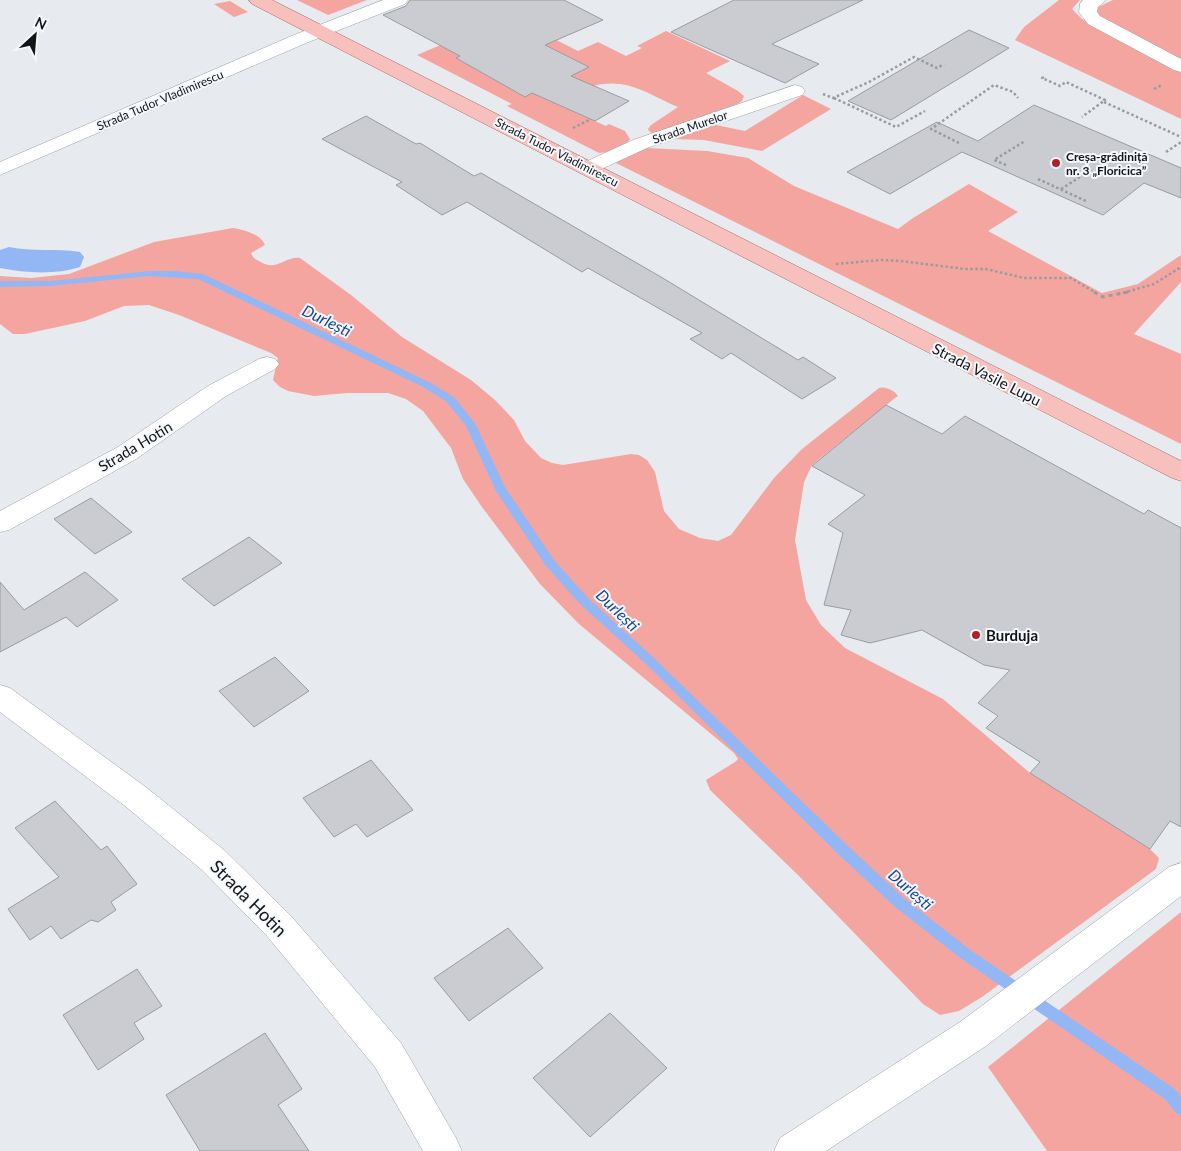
<svg xmlns="http://www.w3.org/2000/svg" width="1181" height="1151" viewBox="0 0 1181 1151" font-family="Lato,sans-serif">
<rect width="100%" height="100%" fill="#e7eaef"/>
<g fill="#f5a59f">
<polygon points="297,0 367,0 328,15"/>
<polygon points="1059,0 1080,0 1072,9 1082,19 1181,70 1181,119 1015,40 1024,27"/>
<polygon points="1113,0 1181,0 1181,61 1098,17 1096,8"/>
<polygon points="230,1 248,12 234,17 214,4"/>
<path d="M509,16l69,35 20,-9 28,14 16,-8 -5,-2 29,-15 64,30 -24,12 32,18 6,5 -2,5 -5,3 -83,30 -5,-3 -1,-2 3,-4 27,-18c-34,-15 -54,-32 -92,-19l-9,25 29,13 3,-2 16,7 5,8c-7,10 -20,13 -31,14l-92,-47 5,-2 -95,-49z"/>
<polygon points="803,95 831,109 762,151 704,140 673,139 711,124 745,131"/>
<polygon points="647,148 707,151 748,158 794,186 898,229 913,218 969,184 1018,212 988,231 1102,293 1138,284 1181,255 1181,282 1134,334 1181,354 1181,444 616,163 619,159"/>
<path d="M233,228c11,2 28,6 32,17l-14,8c2,5 4,6 8,8 18,12 25,-5 41,-3l51,37 51,42 69,43 24,20 19,20 11,21 16,17 11,5 11,2 68,-11 8,1 8,5 8,12 9,39 15,18 21,9 18,3 13,-6 43,-57 28,-29 77,-61c6,-2 15,2 19,8l-3,2 -83,67 -8,17 -9,58 11,60 15,25 24,23 98,51 87,74 120,76 9,9 -3,11 -174,128 -23,14 -19,4 -17,-11 -125,-129 -88,-85 -4,-10 29,-18 3,-3 -4,-6 -155,-129 -39,-40 -58,-77 -19,-28 -12,-31 -28,-37 -17,-12 -18,-6h-41l-33,3 -26,-5 -8,-4 -7,-7 5,-22 -7,-5 -92,-38 -30,-10 -25,1 -39,15 -60,13h-12l-13,-10v-48l31,2 38,-4 85,-32z"/>
<polygon points="1181,912 1181,1151 1047,1151 988,1067"/>
</g>
<path fill="#93b7f5" d="M9,247c23,5 47,1 71,5l4,5 -4,10c-25,8 -54,6 -80,1v-18z"/>
<g fill="none" stroke-linecap="round" stroke-linejoin="round">
<polygon fill="#93b7f5" fill-rule="evenodd" points="150,271 175,271 203,274 429,382 454,397 475,423 505,487 554,560 588,598 653,657 847,845 904,898 969,949 1175,1089 1181,1096 1181,1115 1176,1113 1165,1099 959,957 894,906 837,853 645,663 580,604 546,566 496,491 466,426 446,401 421,386 198,279 150,276 50,286 0,287 0,281 50,281"/>
</g>
<g fill="#caccd1" stroke="#999ca0">
<polygon points="410,0 564,0 603,20 545,45 589,67 571,76 629,101 595,121 532,93 525,97 456,58 460,56 383,15 406,6"/>
<polygon points="734,0 863,0 772,44 819,64 785,83 671,32"/>
<polygon points="969,30 1009,48 891,120 848,101"/>
<polygon points="1034,105 1181,168 1181,198 1144,183 1103,215 962,152 890,194 847,172 937,122 978,141"/>
<polygon points="366,116 416,144 420,143 474,176 481,173 661,277 798,360 803,357 836,378 802,399 731,353 722,359 690,339 702,333 588,268 582,272 467,202 442,215 396,185 402,182 322,139"/>
<polygon points="886,405 942,434 965,416 1144,514 1148,510 1181,528 1181,827 1170,821 1150,849 1030,773 1040,762 986,728 998,716 978,703 1010,670 984,665 922,630 870,643 841,635 851,610 824,605 843,533 828,524 865,495 812,466"/>
<polygon points="91,498 132,532 95,554 54,519"/>
<polygon points="249,537 282,563 214,606 182,579"/>
<polygon points="85,572 118,600 77,627 66,617 0,652 0,582 24,610"/>
<polygon points="275,657 309,691 254,727 219,691"/>
<polygon points="371,760 413,810 367,837 356,824 334,837 303,798"/>
<polygon points="55,801 101,850 107,846 137,884 111,902 116,910 98,922 91,920 61,939 51,926 30,940 8,909 59,877 15,828"/>
<polygon points="508,928 543,968 469,1021 434,978"/>
<polygon points="137,969 162,1006 134,1023 144,1039 98,1070 63,1015"/>
<polygon points="610,1013 667,1068 590,1137 533,1078"/>
<polygon points="265,1033 302,1089 278,1105 309,1151 200,1151 166,1095"/>
</g>
<g fill="none" stroke-linecap="round" stroke-linejoin="round">
<g stroke="#9da0a4" stroke-width="1">
<g id="minor">
<polygon points="383,0 408,0 405,4 306,43 0,175 0,162 294,35"/>
<polygon points="1083,0 1106,0 1098,7 1097,12 1100,16 1181,59 1181,72 1174,70 1088,24 1079,12 1080,4"/>
<polygon points="795,85 802,87 805,91 802,95 647,148 595,172 588,174 581,172 578,168 581,164 633,140"/>
<polygon points="267,357 275,359 279,364 275,369 226,396 136,459 9,530 0,532 0,511 118,447 208,386 259,359"/>
<polygon points="0,685 10,688 147,788 224,850 291,916 401,1043 456,1138 462,1151 423,1151 375,1067 267,936 202,870 125,806 0,712"/>
<polygon points="1181,863 1181,896 986,1046 826,1151 774,1151 780,1138 960,1022 1169,867"/>
</g>
</g>
<g stroke="#a56965" stroke-width="1">
<polygon id="major" points="249,0 272,0 1181,461 1181,481 1172,478 252,4"/>
</g>
<g stroke="#999b9f" stroke-width="2.5" stroke-dasharray="2.5 2.5" stroke-linecap="butt">
<polyline points="1044,77 1042,78 1060,86 1066,82 1105,100 1082,117"/>
<polyline points="1154,89 1162,85"/>
<polyline points="823,94 833,98 869,82 914,57 937,68 944,64"/>
<polyline points="834,98 896,127 925,111"/>
<polyline points="1104,102 1181,137"/>
<polyline points="573,128 591,119"/>
<polyline points="959,143 931,129 994,85 1013,92 1018,98"/>
<polyline points="1166,152 1181,142"/>
<polyline points="1006,165 994,160 1025,141"/>
<polyline points="1038,179 1086,201"/>
<polyline points="1061,189 1091,170"/>
<polyline points="836,264 881,260 901,261 965,269 986,269 1024,278 1071,278 1096,293"/>
<polyline points="1123,293 1154,284 1181,267"/>
</g>
<polyline stroke="#999b9f" stroke-width="3" stroke-dasharray="4 4" stroke-linecap="butt" points="1094,292 1103,297 1128,292"/>
<use href="#minor" fill="#fff" fill-rule="evenodd"/>
<use href="#major" fill="#f8c0bc" fill-rule="evenodd"/>
</g>
<g fill="#b01e27" stroke="#f5f8fd" stroke-width="2">
<circle cx="1056" cy="163" r="5"/>
<circle cx="976" cy="635" r="5"/>
</g>
<g text-anchor="middle" dominant-baseline="central" stroke-width="4" stroke-linejoin="round" paint-order="stroke">
<g font-size="12" fill="#141517" stroke="#f5f8fd">
<text transform="translate(160 100) rotate(-23)">Strada Tudor Vladimirescu</text>
<text transform="translate(690 127) rotate(-19)">Strada Murelor</text>
<text transform="translate(557 152) rotate(27)">Strada Tudor Vladimirescu</text>
</g>
<g font-size="12" font-weight="bold" fill="#141517" stroke="#f5f8fd" text-anchor="start">
<text x="1066" y="156">Creșa-grădiniță<tspan x="1066" dy="14">nr. 3 „Floricica”</tspan></text>
</g>
<g font-size="15" fill="#141517" stroke="#f5f8fd">
<text transform="translate(987 374) rotate(27)">Strada Vasile Lupu</text>
<text transform="translate(135 446) rotate(-31)">Strada Hotin</text>
</g>
<g font-size="15" font-weight="bold" fill="#141517" stroke="#f5f8fd" text-anchor="start">
<text x="986" y="635">Burduja</text>
</g>
<g font-size="16" font-style="italic" fill="#14469e" stroke="#f5f8fd">
<text transform="translate(327 320) rotate(26)">Durlești</text>
<text transform="translate(618 610) rotate(44)">Durlești</text>
<text transform="translate(911 889) rotate(41)">Durlești</text>
</g>
<g font-size="18" fill="#141517" stroke="#f5f8fd">
<text transform="translate(249 898) rotate(45)">Strada Hotin</text>
</g>
</g>
<g transform="translate(35 35) rotate(26)" stroke="#f5f8fd" stroke-width="4" paint-order="stroke">
<path d="M0-4L9 19L0 12L-9 19Z" fill="#141517"/>
<text y="-8" font-size="14" font-weight="bold" text-anchor="middle" fill="#141517">N</text>
</g>
</svg>
